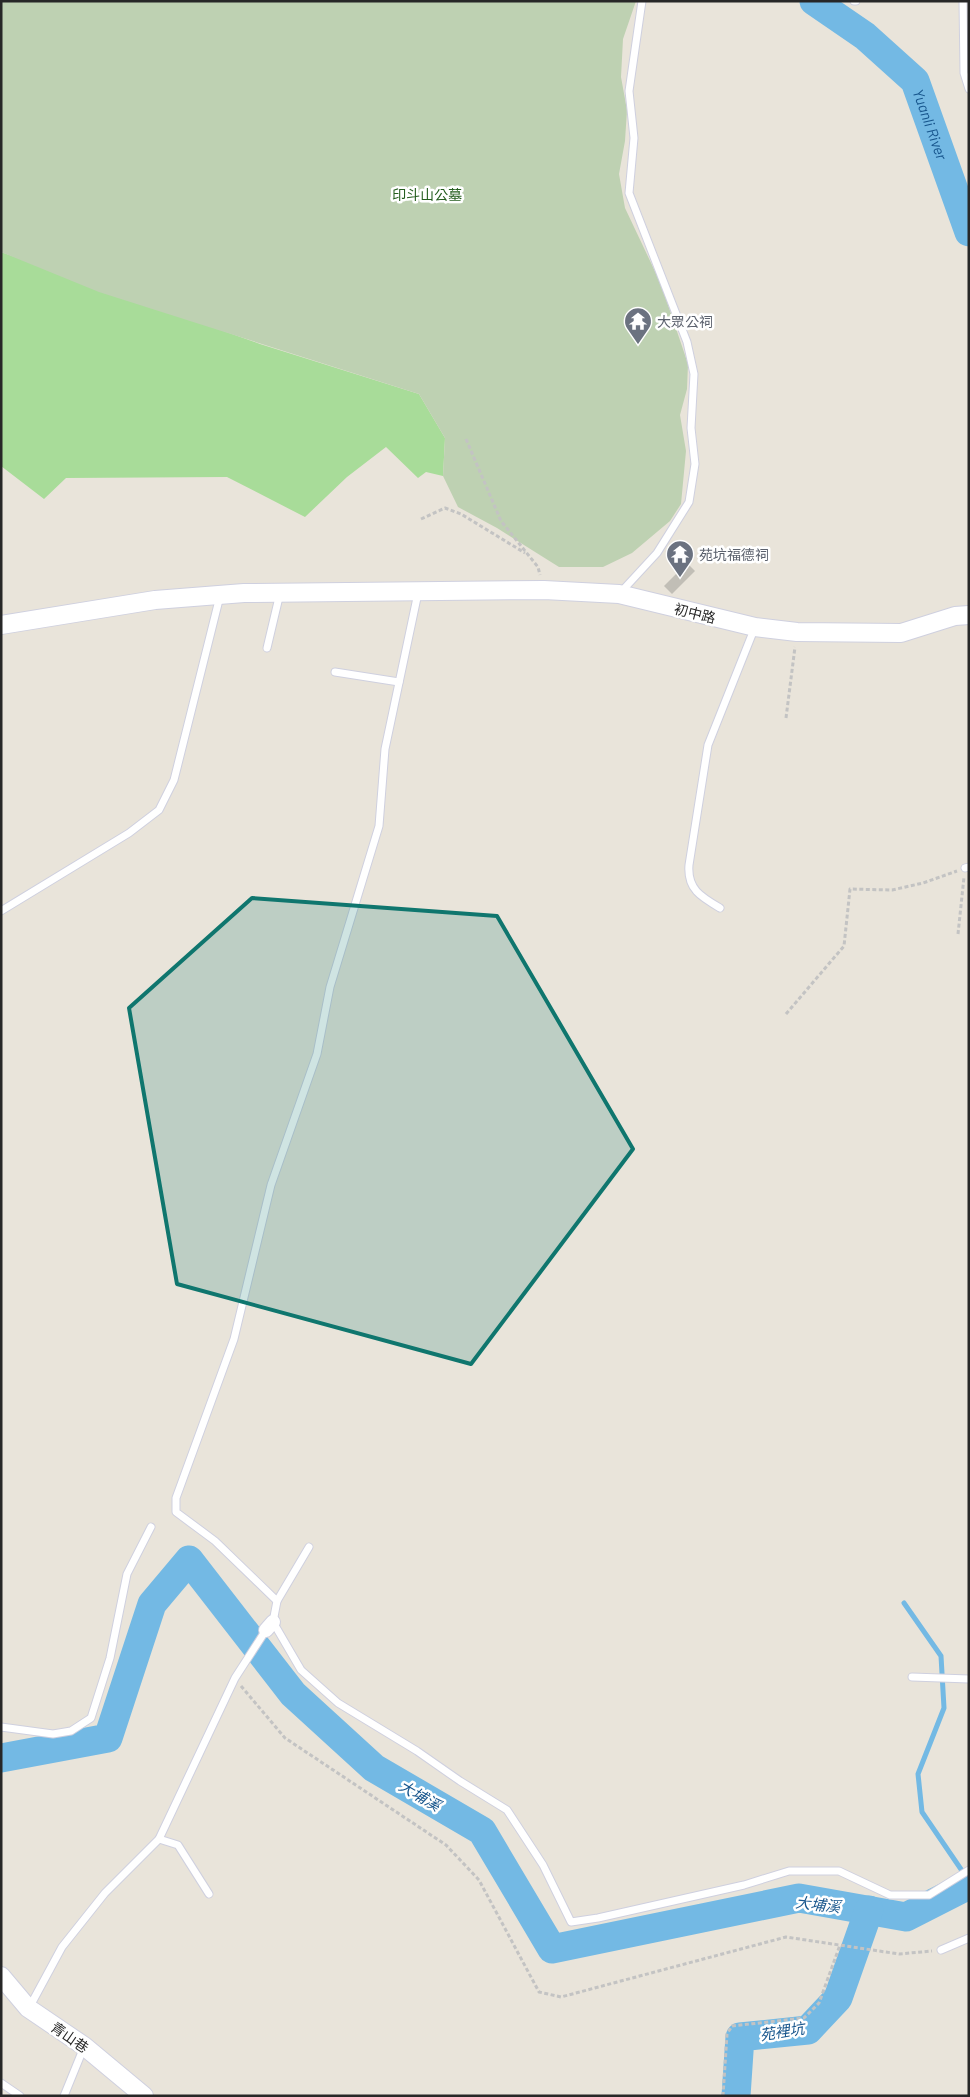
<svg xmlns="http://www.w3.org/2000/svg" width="970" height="2097" viewBox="0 0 970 2097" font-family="Barlow,'Noto Sans TC',sans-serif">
<rect width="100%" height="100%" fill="#e9e4da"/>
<polygon fill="#a8dc99" points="1,252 260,344 419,394 445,438 443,476 426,472 418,478 386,447 347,477 305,517 227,477 66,478 44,499 1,466"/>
<polygon fill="#bed1b2" points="1,1 636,1 623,39 621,77 627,110 625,141 619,174 625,208 661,284 688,364 687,389 680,415 686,451 681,504 670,521 632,553 603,567 559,567 497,528 458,507 443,476 445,438 419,394 99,292 1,252"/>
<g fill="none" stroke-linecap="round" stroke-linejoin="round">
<polyline stroke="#73b9e4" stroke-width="5" points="904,1603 941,1656 944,1708 918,1774 922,1812 969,1881"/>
<g stroke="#73b9e4" stroke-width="29">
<path id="s1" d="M814,1l51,35 50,45 54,151"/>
<polyline points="1,1758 108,1738 152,1604 189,1560 293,1694 374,1768 482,1831 552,1949 799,1898 906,1917 969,1885"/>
<polyline points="736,2096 740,2037 808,2030 838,1998 869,1910"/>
</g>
</g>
<polygon fill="#c1beb6" points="687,563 695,571 672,594 664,586"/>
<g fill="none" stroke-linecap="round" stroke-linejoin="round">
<g stroke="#cfd0df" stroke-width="9">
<g id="service">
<polyline points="854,1 856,1"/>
<polyline points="963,1 964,73 969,89"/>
<polyline points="621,592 657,553 689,502 695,464 691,428 694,374 687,342 629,193 634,138 629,91 642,1"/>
<polyline points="418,593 385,749 379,826 330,987 317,1054 271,1185 234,1339 176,1498 176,1512 215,1541 277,1601 273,1622 301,1670 338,1703 417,1751 460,1781 507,1810 543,1865 571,1922 598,1918 744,1885 789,1871 839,1871 890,1895 929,1895 969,1870"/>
<polyline points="267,648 280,593"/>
<polyline points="335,672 399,682"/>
<polyline points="965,868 969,867"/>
<path d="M720,908c-19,-11 -33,-19 -31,-43l19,-120 47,-118"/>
<polyline points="1,911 129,833 159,810 174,780 220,596"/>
<polyline points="277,1601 309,1547"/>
<polyline points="912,1677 969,1679"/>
<polyline points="1,1727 53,1734 71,1731 91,1718 110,1658 127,1574 151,1527"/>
<polyline points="159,1839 178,1845 209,1894"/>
<polyline points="941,1950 969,1938"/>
<polyline points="29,2008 62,1947 105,1893 159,1839 235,1678 266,1630"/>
<polyline points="1,2083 20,2096"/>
<polyline points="64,2096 84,2047"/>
</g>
</g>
<g stroke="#cfd0df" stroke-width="16">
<polyline id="minor" points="266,1630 273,1622"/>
</g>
<g stroke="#cfd0df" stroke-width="20">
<g id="tertiary">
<polyline points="1,625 155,600 244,593 544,590 619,594 755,627 797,632 901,633 955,616 969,615"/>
<polyline points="1,1976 28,2008 84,2046 144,2096"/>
</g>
</g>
<g stroke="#c3c3c3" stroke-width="3" stroke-dasharray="4 2.5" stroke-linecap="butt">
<polyline points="466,439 501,521 538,567 540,575"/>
<polyline points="421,519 445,508 461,514 525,553"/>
<polyline points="786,718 795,647"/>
<polyline points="958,934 964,877"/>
<polyline points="786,1014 844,946 850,889 892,890 923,883 957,871"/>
<polyline points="241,1686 285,1738 446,1845 479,1880 539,1992 561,1997 786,1937 899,1954 932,1951"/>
<polyline points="723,2096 727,2034 732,2026 804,2018 819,2003 840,1945"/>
</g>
<use href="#service" stroke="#fff" stroke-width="7"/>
<use href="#minor" stroke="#fff" stroke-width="14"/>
<use href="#tertiary" stroke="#fff" stroke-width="18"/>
</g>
<path fill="#0f766e" fill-opacity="0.2" stroke="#0f766e" stroke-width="4" stroke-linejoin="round" d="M252,898l245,18 136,233 -162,215 -294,-80 -48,-276z"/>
<defs>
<g id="temple-pin" transform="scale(1.4375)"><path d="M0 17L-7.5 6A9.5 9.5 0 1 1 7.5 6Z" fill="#6b7280" stroke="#fff"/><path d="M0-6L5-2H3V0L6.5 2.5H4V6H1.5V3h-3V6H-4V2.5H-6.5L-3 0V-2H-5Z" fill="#fff"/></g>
</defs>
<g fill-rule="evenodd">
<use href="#temple-pin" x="638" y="321"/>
<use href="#temple-pin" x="680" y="554"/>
</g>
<g text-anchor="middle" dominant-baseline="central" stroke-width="5" stroke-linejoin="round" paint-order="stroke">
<g font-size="14" fill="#245d1e" stroke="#fff">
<text x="427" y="194">印斗山公墓</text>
</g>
<g font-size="14" fill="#5b616d" stroke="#fff" text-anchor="start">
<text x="657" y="321">大眾公祠</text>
<text x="699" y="554">苑坑福德祠</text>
</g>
<g font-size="14" fill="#272727" stroke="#fff">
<text transform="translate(695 613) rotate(14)">初中路</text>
<text transform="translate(70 2037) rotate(35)">青山巷</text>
</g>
<g font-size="15" font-style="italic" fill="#17558c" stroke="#fff">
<text stroke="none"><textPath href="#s1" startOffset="175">Yuanli River</textPath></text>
<text transform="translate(420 1795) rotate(30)">大埔溪</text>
<text transform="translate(818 1904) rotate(6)">大埔溪</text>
<text transform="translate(782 2031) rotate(-9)">苑裡坑</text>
</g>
</g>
<rect width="970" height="2097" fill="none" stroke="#272727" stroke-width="5"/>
</svg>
